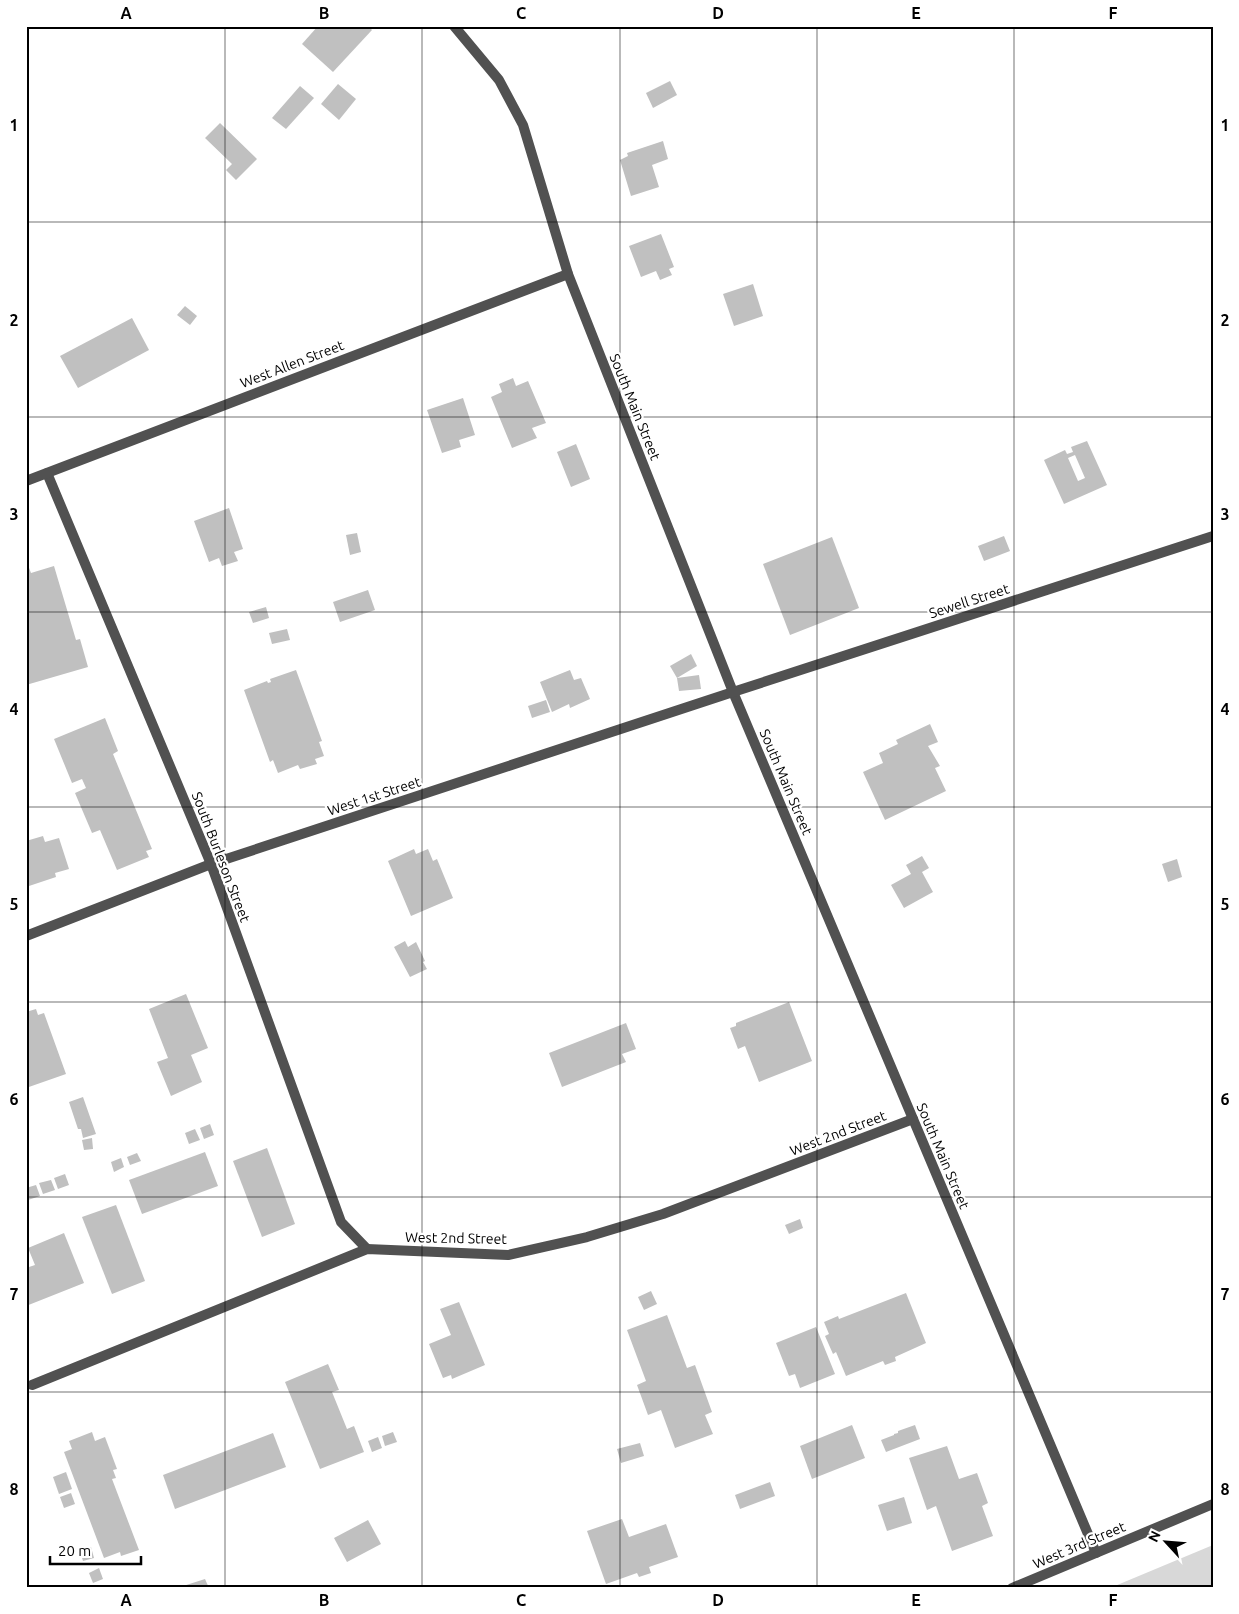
<svg xmlns="http://www.w3.org/2000/svg" width="1239" height="1614" viewBox="0 0 1239 1614" font-family="Ubuntu,sans-serif">
<rect width="100%" height="100%" fill="#fff"/>
<polygon fill="#d8d8d8" points="1213,1545 1213,1588 1110,1588"/>
<g fill="#c0c0c0" fill-rule="evenodd">
<polygon points="318,26 368,26 372,30 333,72 302,44"/>
<polygon points="670,81 677,95 653,108 646,93"/>
<polygon points="338,84 356,99 339,120 321,104"/>
<polygon points="300,86 314,98 286,129 272,118"/>
<polygon points="220,123 257,159 236,180 226,170 232,164 205,138"/>
<polygon points="663,141 668,159 652,165 659,187 631,196 620,160 628,156 627,153"/>
<polygon points="661,234 674,267 669,269 672,275 660,280 656,271 641,277 629,246"/>
<polygon points="753,284 763,316 734,326 723,294"/>
<polygon points="185,306 197,316 190,325 177,315"/>
<polygon points="132,318 149,350 78,388 60,356"/>
<polygon points="513,378 516,386 528,381 546,423 532,428 537,438 512,448 491,397 502,392 499,384"/>
<polygon points="463,398 475,435 459,440 461,447 442,453 427,410"/>
<path d="M1087,441l20,44 -43,19 -20,-44 21,-10 2,4 6,-2 -2,-5zM1075,455l10,23 -7,3 -10,-23z"/>
<polygon points="576,444 590,479 571,487 557,452"/>
<polygon points="229,508 243,549 234,552 238,561 222,566 219,558 209,562 194,521"/>
<polygon points="357,533 361,552 350,555 346,535"/>
<polygon points="1004,536 1010,551 984,561 978,546"/>
<polygon points="832,537 859,608 790,635 763,564"/>
<polygon points="26,560 31,573 54,566 76,640 80,639 88,667 26,685"/>
<polygon points="368,590 375,610 340,622 333,602"/>
<polygon points="266,607 269,618 253,623 249,612"/>
<polygon points="287,629 290,640 272,644 269,633"/>
<polygon points="691,654 697,666 677,678 670,666"/>
<polygon points="296,670 322,741 319,742 324,756 315,759 317,764 300,769 298,765 278,773 273,760 270,762 244,690 267,681 268,683 271,682 270,679"/>
<polygon points="570,670 574,680 581,678 590,699 570,708 569,704 552,712 540,682"/>
<polygon points="699,675 701,689 679,691 677,678"/>
<polygon points="546,700 550,712 532,718 528,706"/>
<polygon points="105,718 118,751 113,754 152,849 146,851 149,857 117,870 100,830 92,833 75,793 86,788 82,779 72,783 54,739"/>
<polygon points="930,724 938,742 928,746 940,766 935,768 946,791 885,820 863,772 883,763 879,753 898,744 896,740"/>
<polygon points="43,836 45,842 59,838 69,869 55,873 56,877 26,887 26,841"/>
<polygon points="414,849 416,854 428,849 433,861 437,859 453,898 411,916 388,861"/>
<polygon points="922,856 929,868 922,872 933,892 904,908 891,885 911,874 906,865"/>
<polygon points="1177,859 1182,877 1168,882 1162,864"/>
<polygon points="405,941 408,947 416,942 425,961 423,962 427,969 410,977 394,947"/>
<polygon points="186,994 208,1048 191,1055 202,1082 171,1096 157,1062 168,1058 149,1009"/>
<polygon points="789,1002 812,1061 759,1082 745,1046 738,1049 730,1028 736,1026 736,1023"/>
<polygon points="36,1009 38,1015 44,1013 66,1074 26,1088 26,1012"/>
<polygon points="626,1023 636,1049 622,1054 626,1062 562,1087 549,1053"/>
<polygon points="83,1097 96,1134 83,1138 81,1129 78,1129 69,1102"/>
<polygon points="210,1124 214,1135 204,1139 200,1128"/>
<polygon points="195,1129 200,1140 189,1144 185,1133"/>
<polygon points="92,1138 93,1149 84,1150 82,1140"/>
<polygon points="267,1148 295,1224 262,1237 233,1161"/>
<polygon points="205,1152 218,1186 142,1214 129,1180"/>
<polygon points="137,1153 141,1161 130,1165 127,1157"/>
<polygon points="121,1158 124,1167 114,1172 111,1162"/>
<polygon points="65,1174 69,1185 58,1189 54,1178"/>
<polygon points="51,1180 55,1190 43,1194 39,1183"/>
<polygon points="36,1185 40,1196 28,1200 26,1188"/>
<polygon points="116,1205 145,1281 112,1294 82,1217"/>
<polygon points="800,1219 803,1228 789,1234 785,1225"/>
<polygon points="64,1233 84,1283 26,1306 26,1268 35,1265 28,1248"/>
<polygon points="651,1291 657,1304 644,1310 638,1297"/>
<polygon points="906,1293 926,1343 895,1357 896,1361 885,1365 883,1361 846,1376 836,1352 833,1354 825,1336 829,1334 824,1322 838,1316 839,1319"/>
<polygon points="459,1302 485,1365 452,1379 451,1375 443,1378 429,1344 451,1335 440,1309"/>
<polygon points="667,1315 687,1368 695,1365 712,1412 705,1415 713,1434 675,1448 661,1410 648,1415 637,1385 646,1381 627,1330"/>
<polygon points="816,1327 835,1374 800,1388 795,1374 789,1376 776,1343"/>
<polygon points="328,1364 339,1390 332,1392 347,1429 354,1426 364,1452 320,1469 285,1382"/>
<polygon points="852,1425 865,1458 812,1479 800,1446"/>
<polygon points="915,1425 920,1439 886,1452 881,1440 894,1435 894,1434 898,1433 898,1431"/>
<polygon points="92,1432 95,1441 105,1437 117,1469 113,1470 116,1478 112,1479 139,1550 121,1556 120,1552 104,1558 64,1452 72,1449 69,1441"/>
<polygon points="393,1432 397,1442 385,1446 382,1436"/>
<polygon points="273,1433 286,1467 175,1509 163,1475"/>
<polygon points="378,1437 382,1448 372,1452 368,1441"/>
<polygon points="640,1443 644,1456 621,1463 617,1449"/>
<polygon points="947,1446 959,1479 977,1473 988,1503 982,1506 993,1536 952,1551 936,1506 927,1510 909,1458"/>
<polygon points="66,1472 72,1489 59,1494 53,1477"/>
<polygon points="770,1482 775,1496 740,1509 735,1495"/>
<polygon points="71,1493 75,1504 64,1508 60,1497"/>
<polygon points="904,1497 912,1523 887,1531 878,1505"/>
<polygon points="622,1519 629,1537 666,1524 678,1557 649,1567 651,1573 639,1577 637,1573 606,1584 587,1531"/>
<polygon points="368,1520 381,1544 347,1562 334,1538"/>
<polygon points="91,1547 94,1558 83,1561 80,1551"/>
<polygon points="99,1568 103,1579 93,1583 89,1573"/>
<polygon points="205,1579 209,1588 180,1588 180,1587"/>
</g>
<g fill="none" stroke-linecap="round" stroke-linejoin="round">
<g stroke="#515151" stroke-width="10">
<polyline points="454,26 499,80 523,125 568,274 733,692 1096,1553"/>
<polyline points="47,473 211,864 341,1222 367,1249"/>
<polyline points="26,481 568,274"/>
<polyline points="26,936 211,864 733,692 1213,536"/>
<polyline points="32,1385 367,1249 508,1255 587,1237 663,1214 913,1119"/>
<polyline points="1012,1588 1213,1504"/>
</g>
</g>
<path fill="none" stroke="#000" stroke-width="1" stroke-opacity="0.55" d="M225,26v1562M422,26v1562M620,26v1562M817,26v1562M1014,26v1562M26,222h1187M26,417h1187M26,612h1187M26,807h1187M26,1002h1187M26,1197h1187M26,1392h1187"/>
<g text-anchor="middle" dominant-baseline="central" stroke-width="4.5" stroke-linejoin="round" paint-order="stroke">
<g font-size="14" fill="#000" stroke="#fff">
<text transform="translate(292 364) rotate(-21)">West Allen Street</text>
<text transform="translate(635 407) rotate(68)">South Main Street</text>
<text transform="translate(969 601) rotate(-18)">Sewell Street</text>
<text transform="translate(786 782) rotate(67)">South Main Street</text>
<text transform="translate(374 796) rotate(-18)">West 1st Street</text>
<text transform="translate(221 857) rotate(69)">South Burleson Street</text>
<text transform="translate(838 1133) rotate(-21)">West 2nd Street</text>
<text transform="translate(943 1156) rotate(67)">South Main Street</text>
<text transform="translate(456 1238) rotate(1)">West 2nd Street</text>
<text transform="translate(1079 1545) rotate(-23)">West 3rd Street</text>
</g>
</g>
<rect width="1239" height="1614" fill="none" stroke="#ffffff" stroke-width="55"/>
<g transform="translate(1166 1542) rotate(296)" stroke="#ffffff" stroke-width="4" paint-order="stroke">
<path d="M0-4L9 19L0 12L-9 19Z" fill="#000000"/>
<text y="-8" font-size="14" font-weight="bold" text-anchor="middle" fill="#000000">N</text>
</g>
<path d="M50 1556v8h91v-8" fill="none" stroke="#000000" stroke-width="2.5"/>
<text x="58" y="1556" font-size="15" fill="#000000" stroke="#ffffff" stroke-width="4" paint-order="stroke">20 m</text>
<rect x="28" y="28" width="1184" height="1558" fill="none" stroke="#000" stroke-width="2"/>
<g font-size="16" text-anchor="middle" font-weight="bold" fill="#000">
<text x="126" y="19">A</text>
<text x="324" y="19">B</text>
<text x="521" y="19">C</text>
<text x="718" y="19">D</text>
<text x="916" y="19">E</text>
<text x="1113" y="19">F</text>
<text x="14" y="131">1</text>
<text x="1225" y="131">1</text>
<text x="14" y="326">2</text>
<text x="1225" y="326">2</text>
<text x="14" y="520">3</text>
<text x="1225" y="520">3</text>
<text x="14" y="715">4</text>
<text x="1225" y="715">4</text>
<text x="14" y="910">5</text>
<text x="1225" y="910">5</text>
<text x="14" y="1105">6</text>
<text x="1225" y="1105">6</text>
<text x="14" y="1300">7</text>
<text x="1225" y="1300">7</text>
<text x="14" y="1495">8</text>
<text x="1225" y="1495">8</text>
<text x="126" y="1606">A</text>
<text x="324" y="1606">B</text>
<text x="521" y="1606">C</text>
<text x="718" y="1606">D</text>
<text x="916" y="1606">E</text>
<text x="1113" y="1606">F</text>
</g>
</svg>
